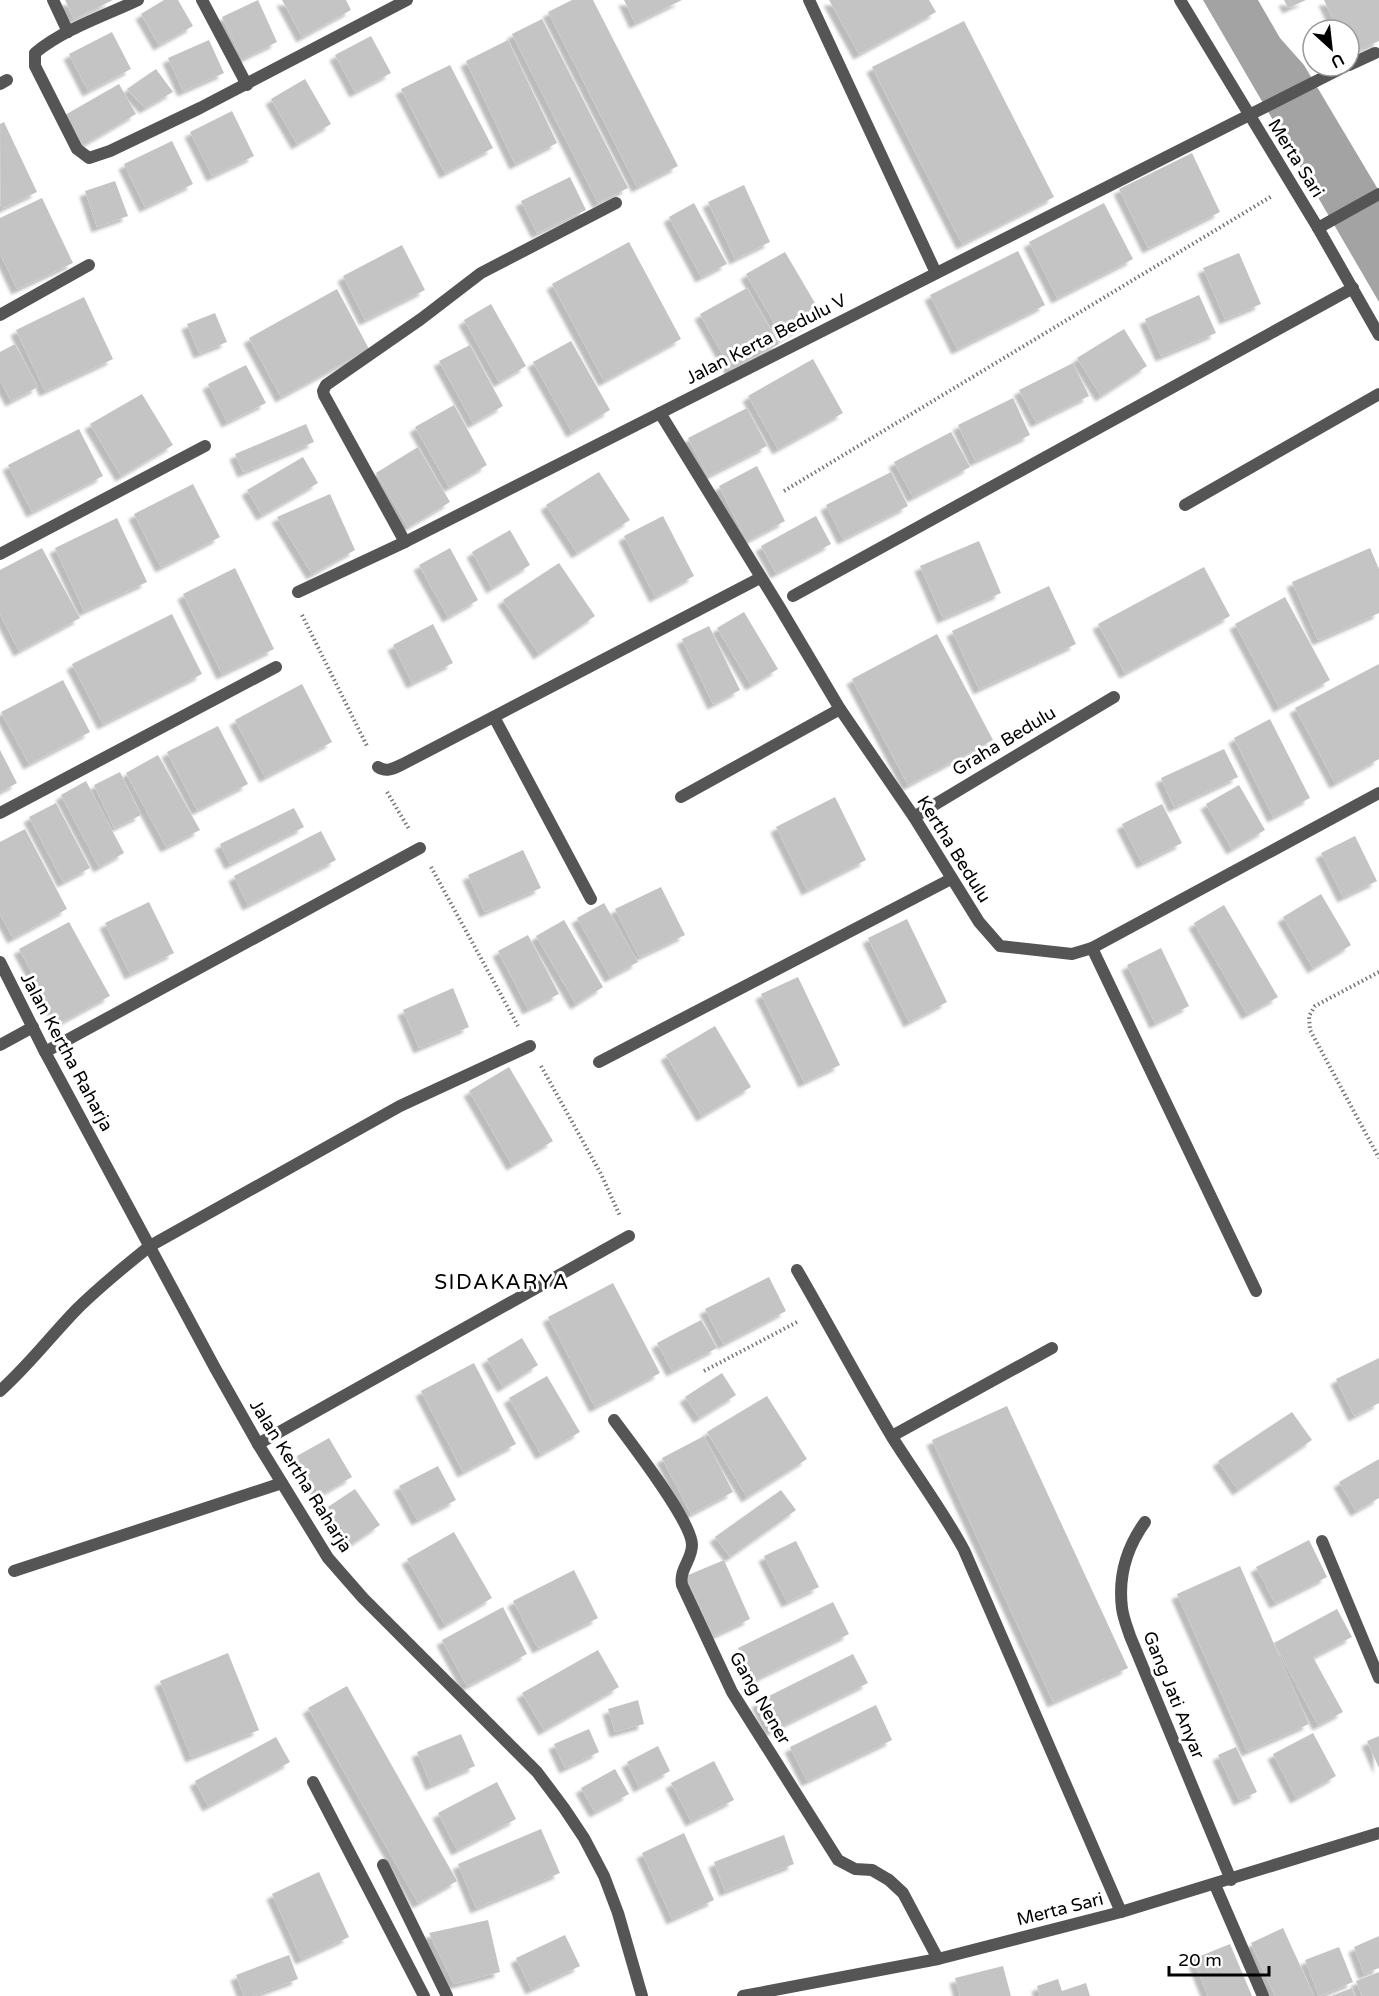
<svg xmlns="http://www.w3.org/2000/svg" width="1379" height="1996" viewBox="0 0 1379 1996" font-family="'Varela Round',sans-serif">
<defs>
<filter id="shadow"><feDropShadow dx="-5.5" dy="5.5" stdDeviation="1.5" flood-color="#0004"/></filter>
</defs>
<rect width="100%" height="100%" fill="#fff"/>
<polygon fill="#a3a3a3" points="1203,0 1258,0 1280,38 1304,65 1379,191 1379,302"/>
<g fill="#c4c4c4" filter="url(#shadow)">
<polygon points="65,0 113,0 74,19"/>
<polygon points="164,0 178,0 193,26 159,45 141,14"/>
<polygon points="258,0 277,42 242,59 222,17"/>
<polygon points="282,0 346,0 351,10 302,37"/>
<polygon points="572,0 593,0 678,166 637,187 548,12"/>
<polygon points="624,0 682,0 635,23"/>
<polygon points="829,0 929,0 936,12 859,54"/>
<polygon points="1284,0 1306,0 1288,8"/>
<polygon points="1324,0 1379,0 1379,41 1349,54 1349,30 1338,30"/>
<polygon points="542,19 628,188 598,203 512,34"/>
<polygon points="964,21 1054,197 962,244 872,67"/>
<polygon points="112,32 131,69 88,91 69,54"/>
<polygon points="371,36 391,73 355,92 335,55"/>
<polygon points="209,40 224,73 183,91 168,58"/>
<polygon points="508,40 557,143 515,164 466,61"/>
<polygon points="450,65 493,148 445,173 401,89"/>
<polygon points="156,69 173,92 145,108 127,89"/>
<polygon points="305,79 331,124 297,144 271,99"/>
<polygon points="119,84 136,114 83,145 65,115"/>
<polygon points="232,111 254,156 212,176 190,132"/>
<polygon points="4,122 37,192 1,209 0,124"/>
<polygon points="172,141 193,184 145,207 124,164"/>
<polygon points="1192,153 1220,212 1148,248 1119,189"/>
<polygon points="570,177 586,210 537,233 521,201"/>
<polygon points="115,181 128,216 97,227 85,191"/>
<polygon points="744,185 770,242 735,259 708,202"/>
<polygon points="42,198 73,263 17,289 0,253 0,218"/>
<polygon points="694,203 727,264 701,277 669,217"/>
<polygon points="1104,203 1133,259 1057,298 1029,242"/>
<polygon points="629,242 681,339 604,381 552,284"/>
<polygon points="402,245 425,290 365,320 343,276"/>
<polygon points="1018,251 1045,305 957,349 930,295"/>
<polygon points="785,252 822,315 783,338 746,274"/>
<polygon points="1239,253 1261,304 1225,319 1203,268"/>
<polygon points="747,288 779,344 731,370 700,314"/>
<polygon points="337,289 369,349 281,397 249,338"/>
<polygon points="1199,295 1216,333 1161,356 1145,319"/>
<polygon points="84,297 113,359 45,391 16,330"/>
<polygon points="491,304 526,366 499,382 464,320"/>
<polygon points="215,313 227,342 199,353 187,324"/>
<polygon points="1124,329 1147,366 1101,396 1077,358"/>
<polygon points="571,341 610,410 572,432 533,362"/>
<polygon points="15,344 38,387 11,401 0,380 0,352"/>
<polygon points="470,345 503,406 473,423 439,361"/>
<polygon points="813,359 843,413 778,449 748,396"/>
<polygon points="1073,363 1089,396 1036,422 1019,390"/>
<polygon points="246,365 266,403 227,422 208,384"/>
<polygon points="142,394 173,445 121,476 90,424"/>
<polygon points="1013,398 1030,435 975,461 958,425"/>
<polygon points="454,405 487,465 449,487 415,427"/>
<polygon points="747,408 767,446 708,476 688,438"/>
<polygon points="306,424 314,442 243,472 235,454"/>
<polygon points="79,429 103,476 32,512 8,465"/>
<polygon points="951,432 970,467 913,497 894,462"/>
<polygon points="418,447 450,502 408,527 376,473"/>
<polygon points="303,457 318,483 262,515 247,490"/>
<polygon points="757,466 785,521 747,541 719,486"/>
<polygon points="599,472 630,520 577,553 546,505"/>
<polygon points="891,472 908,506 843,539 826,505"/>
<polygon points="193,484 220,537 161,567 134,514"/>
<polygon points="330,494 355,550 312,574 277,517"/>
<polygon points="663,516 694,576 655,597 624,536"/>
<polygon points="816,516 831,544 776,573 761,546"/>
<polygon points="117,518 147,582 84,611 55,548"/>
<polygon points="510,530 530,565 492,588 472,552"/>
<polygon points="979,541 1001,593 943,618 920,566"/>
<polygon points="42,548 80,618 19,651 0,614 0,570"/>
<polygon points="450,548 478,600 448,617 419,565"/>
<polygon points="1370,548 1379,569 1379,613 1318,640 1292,582"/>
<polygon points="559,563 595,616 539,654 503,600"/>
<polygon points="1204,567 1230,616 1125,673 1098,624"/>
<polygon points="235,568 274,649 222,674 183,594"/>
<polygon points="1049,586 1076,644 979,689 952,631"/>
<polygon points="1285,597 1330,680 1279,707 1235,624"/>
<polygon points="744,612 778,669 751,685 717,628"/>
<polygon points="172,614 202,674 103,724 72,664"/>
<polygon points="433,624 453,663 412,683 393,645"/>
<polygon points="709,626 740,690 713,704 682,639"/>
<polygon points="937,634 993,740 908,785 852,679"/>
<polygon points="1379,664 1379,759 1335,783 1295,708"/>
<polygon points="63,680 90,732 29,764 1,712"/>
<polygon points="302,684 332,742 265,777 235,720"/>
<polygon points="1270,719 1310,798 1273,817 1234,738"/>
<polygon points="218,726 248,784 197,810 167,752"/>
<polygon points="1224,749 1238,777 1174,807 1161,778"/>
<polygon points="0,750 17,783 0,792"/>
<polygon points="158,755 200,830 166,847 126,773"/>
<polygon points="120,772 141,815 114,828 94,785"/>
<polygon points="86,781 124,853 99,867 61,795"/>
<polygon points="1239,785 1265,830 1232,849 1206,804"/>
<polygon points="835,797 866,860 807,890 776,827"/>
<polygon points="56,803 90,868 63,882 29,817"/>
<polygon points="1162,804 1182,843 1142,863 1122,824"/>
<polygon points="294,808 304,827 230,864 220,844"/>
<polygon points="25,829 67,909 13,938 0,914 0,842"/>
<polygon points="321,831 336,860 248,905 234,876"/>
<polygon points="1355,836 1377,881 1343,897 1321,853"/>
<polygon points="523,850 541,888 485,912 468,875"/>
<polygon points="661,887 685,935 639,957 615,909"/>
<polygon points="1321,894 1351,945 1313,968 1283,917"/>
<polygon points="149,902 174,953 130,974 105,923"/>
<polygon points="604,903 638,962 610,977 577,918"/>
<polygon points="1224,905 1278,997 1247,1014 1194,923"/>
<polygon points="907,919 947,1002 909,1022 868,938"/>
<polygon points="564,920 603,987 576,1004 536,936"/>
<polygon points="69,922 110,996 60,1023 19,949"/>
<polygon points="528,935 559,994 528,1009 498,951"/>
<polygon points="1161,948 1189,1006 1155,1023 1127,965"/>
<polygon points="798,977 840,1065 804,1082 761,994"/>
<polygon points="453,988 469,1027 419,1048 403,1010"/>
<polygon points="715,1026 751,1087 702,1116 666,1055"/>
<polygon points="509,1067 553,1141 512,1165 469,1091"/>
<polygon points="769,1277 786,1311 723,1344 705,1309"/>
<polygon points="613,1283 660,1373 595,1407 548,1317"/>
<polygon points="701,1320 717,1348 672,1371 657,1343"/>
<polygon points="522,1338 538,1365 503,1387 487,1359"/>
<polygon points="1379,1358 1379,1403 1354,1416 1336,1379"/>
<polygon points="474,1363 516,1444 463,1472 421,1391"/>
<polygon points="722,1373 736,1395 699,1418 685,1397"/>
<polygon points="547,1376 580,1432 541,1454 509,1398"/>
<polygon points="767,1396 807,1459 747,1497 707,1432"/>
<polygon points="1007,1406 1128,1668 1053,1702 932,1440"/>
<polygon points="1292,1412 1312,1440 1238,1490 1218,1461"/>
<polygon points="704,1436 733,1492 691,1514 662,1458"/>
<polygon points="329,1438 352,1477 320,1495 297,1456"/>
<polygon points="1379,1459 1379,1498 1356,1511 1339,1482"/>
<polygon points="438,1466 456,1500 417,1520 399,1486"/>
<polygon points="355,1489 380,1525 353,1543 328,1507"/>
<polygon points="781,1490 796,1510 730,1557 715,1537"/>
<polygon points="454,1532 492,1598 445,1625 407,1559"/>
<polygon points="1309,1540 1327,1577 1275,1603 1256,1567"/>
<polygon points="796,1541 819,1587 787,1602 764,1556"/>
<polygon points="724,1560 750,1619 713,1636 686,1576"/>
<polygon points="1240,1566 1309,1724 1247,1751 1177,1594"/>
<polygon points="574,1570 598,1618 538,1648 513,1601"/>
<polygon points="833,1602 849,1634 754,1680 738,1648"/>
<polygon points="503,1607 527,1654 467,1686 442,1640"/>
<polygon points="1337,1609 1352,1637 1313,1657 1343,1712 1318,1725 1274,1643"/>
<polygon points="598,1650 619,1687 544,1730 522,1693"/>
<polygon points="228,1653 259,1730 191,1757 160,1681"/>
<polygon points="853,1654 868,1683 771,1731 757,1702"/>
<polygon points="347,1686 457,1881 418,1903 308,1708"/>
<polygon points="638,1700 644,1724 615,1732 608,1709"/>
<polygon points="876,1705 892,1740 807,1781 790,1747"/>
<polygon points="589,1729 599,1752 565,1768 554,1744"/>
<polygon points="1313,1733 1336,1776 1296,1798 1273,1754"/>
<polygon points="461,1734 475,1766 431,1785 417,1752"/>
<polygon points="1379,1736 1379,1768 1367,1741"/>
<polygon points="276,1737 290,1762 208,1806 195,1781"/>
<polygon points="658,1746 670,1771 639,1787 627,1762"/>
<polygon points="1236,1747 1257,1792 1239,1800 1218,1755"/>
<polygon points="714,1761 734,1800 691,1821 671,1783"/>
<polygon points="615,1769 629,1794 595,1812 581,1788"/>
<polygon points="497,1782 516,1819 457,1850 438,1813"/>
<polygon points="541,1829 560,1873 476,1908 458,1864"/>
<polygon points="684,1833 714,1900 672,1919 642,1853"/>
<polygon points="784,1835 794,1864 725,1891 714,1862"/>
<polygon points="319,1872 349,1937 301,1959 272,1894"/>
<polygon points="488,1920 500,1972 454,1984 429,1933"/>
<polygon points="1283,1928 1314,1996 1275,1996 1251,1943"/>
<polygon points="565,1935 580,1966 531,1989 516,1958"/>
<polygon points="1379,1936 1379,1968 1364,1974 1354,1947"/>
<polygon points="1230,1944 1252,1996 1208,1996 1193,1959"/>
<polygon points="1339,1947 1353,1982 1319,1996 1305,1960"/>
<polygon points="289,1955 298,1979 252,1996 244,1996 236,1975"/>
<polygon points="1003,1966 1011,1996 960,1996 955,1978"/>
<polygon points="1379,1972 1379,1996 1362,1996 1356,1981"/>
<polygon points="1058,1979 1062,1991 1086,1983 1090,1996 1040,1996 1037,1986"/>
<polygon points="1352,1988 1355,1996 1331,1996"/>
</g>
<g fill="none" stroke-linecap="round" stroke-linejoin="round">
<g stroke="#777" stroke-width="4" stroke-dasharray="1.5 3" stroke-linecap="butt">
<polyline points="784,491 1272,196"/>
<polyline points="302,615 368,748"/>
<polyline points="387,792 409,829"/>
<polyline points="431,867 518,1026"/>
<polyline points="1379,972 1315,1006 1309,1016 1310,1030 1379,1158"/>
<polyline points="541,1066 601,1174 620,1216"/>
<polyline points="704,1371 799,1321"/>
</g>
<polyline stroke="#555" stroke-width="12" points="1215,1885 1263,1996"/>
<g stroke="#555" stroke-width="12">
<polyline points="53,0 68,32"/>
<path d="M138,0c-34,16 -74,29 -103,53v13l42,83 12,9 21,-7 90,-43 207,-108"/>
<polyline points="202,0 247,85"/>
<polyline points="809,0 936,273"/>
<polyline points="1349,65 1375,53"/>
<polyline points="0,84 7,80"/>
<polyline points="1318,228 1379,194"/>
<polyline points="0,315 89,265"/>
<polyline points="660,413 780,608 840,709 914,817 979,922 1000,946 1072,954 1092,948 1379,793"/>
<polyline points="1185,505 1379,394"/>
<polyline points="405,542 324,395 323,391 326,385 421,319 481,273 616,203"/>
<polyline points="0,554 205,446"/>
<polyline points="298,592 405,542 1346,66"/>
<polyline points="793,596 1353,288"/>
<polyline points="494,717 591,899"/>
<path d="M378,767c9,6 16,1 25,-3l357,-186"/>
<polyline points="681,797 840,709"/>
<polyline points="0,813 276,667"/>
<polyline points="914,817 1114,697"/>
<polyline points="1092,948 1256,1291"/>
<polyline points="0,962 45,1052 215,1368 258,1444 328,1558 363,1598 537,1772 564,1808 584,1838 604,1876 618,1913 642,1996"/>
<polyline points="0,1045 33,1027"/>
<polyline points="45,1052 420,848"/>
<polyline points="599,1062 951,879"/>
<path d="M797,1270c32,55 62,112 95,167 24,38 51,74 72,113l157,362"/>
<path d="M0,1391c28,-25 50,-54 76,-81 23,-23 49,-44 74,-64l250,-140 130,-60"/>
<path d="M614,1420c16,22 78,101 78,125 0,15 -13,24 -10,40l50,107 106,168 17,9 17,1 17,10 14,13 35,66"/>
<polyline points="892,1436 1052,1348"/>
<polyline points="258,1444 629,1236"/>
<path d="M1145,1522c-18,25 -27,54 -23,86 1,9 5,19 8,28l101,244"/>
<polyline points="1322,1541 1379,1678"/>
<polyline points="14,1571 282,1483"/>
<polyline points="313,1782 424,1996"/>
<polyline points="383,1865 447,1996"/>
</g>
<g stroke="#555" stroke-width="12">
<polyline points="1180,0 1318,228 1379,335"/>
<polyline points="743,1996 938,1959 1121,1912 1379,1833"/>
</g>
</g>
<g text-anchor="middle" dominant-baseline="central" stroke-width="6" stroke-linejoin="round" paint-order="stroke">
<g font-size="18" fill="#000" stroke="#fff">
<text transform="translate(1296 158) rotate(58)">Merta Sari</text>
<text transform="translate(766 339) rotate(-27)">Jalan Kerta Bedulu V</text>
<text transform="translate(1004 741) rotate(-31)">Graha Bedulu</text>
<text transform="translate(954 849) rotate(58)">Kertha Bedulu</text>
<text transform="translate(67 1052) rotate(62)">Jalan Kertha Raharja</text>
<text transform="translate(301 1476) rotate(58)">Jalan Kertha Raharja</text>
<text transform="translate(1174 1695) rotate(68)">Gang Jati Anyar</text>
<text transform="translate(760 1698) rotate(60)">Gang Nener</text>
<text transform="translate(1060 1909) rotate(-14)">Merta Sari</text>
</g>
<g font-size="21" letter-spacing="1.5" fill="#000" stroke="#fff">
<text x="502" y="1282">SIDAKARYA</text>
</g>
</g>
<g transform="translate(1331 48) rotate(153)"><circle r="28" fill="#ffffff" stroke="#999999" stroke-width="1.5"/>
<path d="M0-4.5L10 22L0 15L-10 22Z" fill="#000000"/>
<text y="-9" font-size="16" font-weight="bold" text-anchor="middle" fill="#000000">U</text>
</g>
<path d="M1169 1966v9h100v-9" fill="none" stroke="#000000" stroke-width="3"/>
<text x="1178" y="1966" font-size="18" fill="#000000" stroke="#ffffff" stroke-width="4.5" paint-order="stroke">20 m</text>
</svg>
